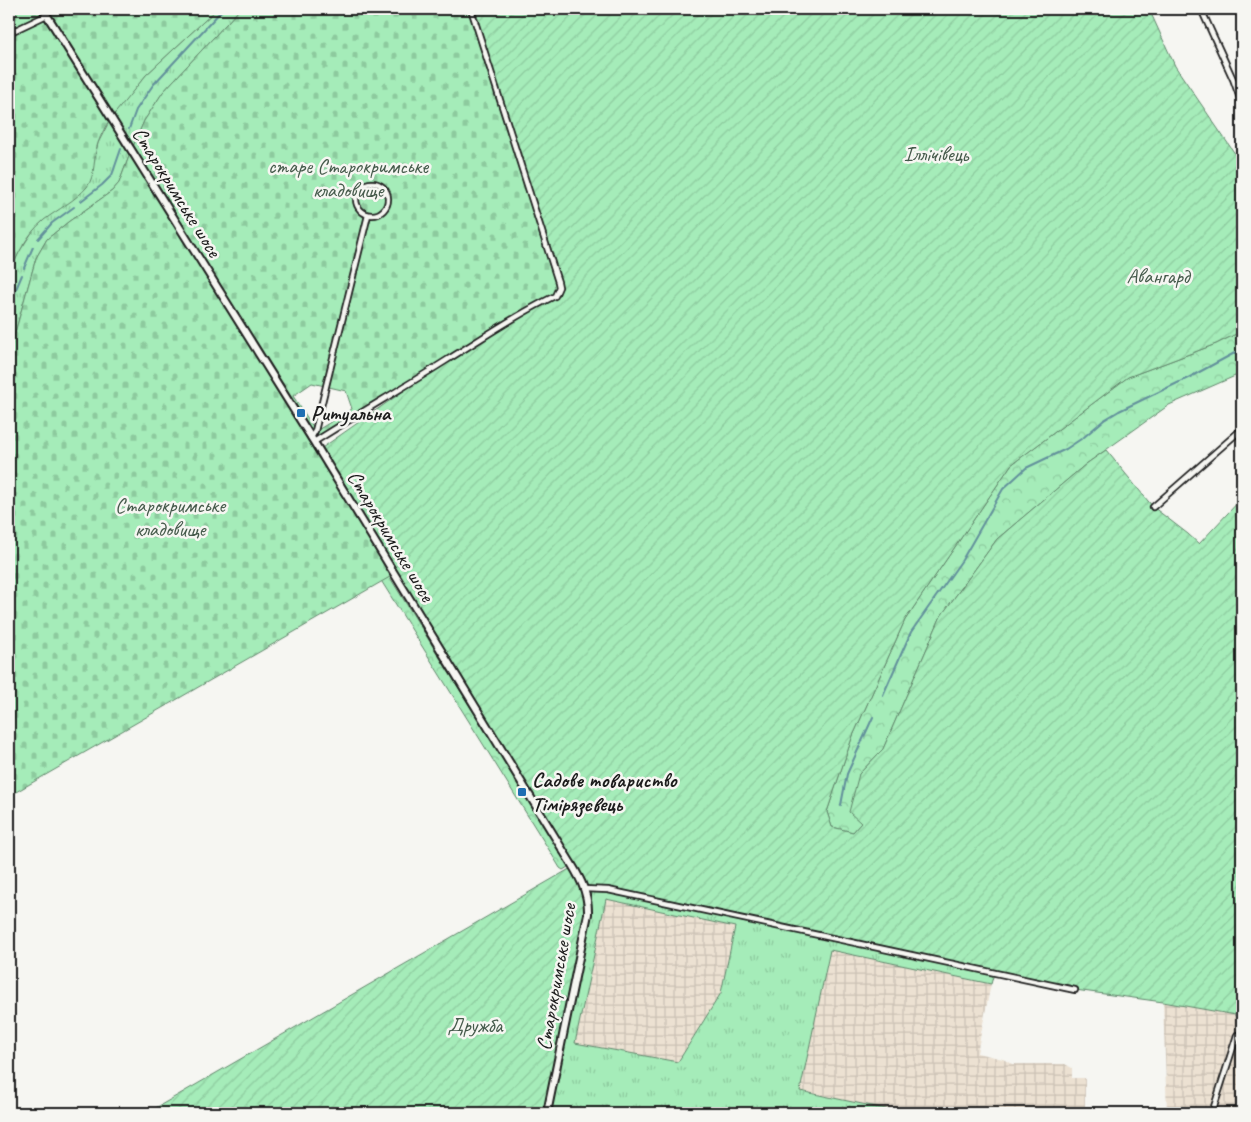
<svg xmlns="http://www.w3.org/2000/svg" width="1251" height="1122" viewBox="0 0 1251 1122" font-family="Caveat,sans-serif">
<defs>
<pattern id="industrial-grid" width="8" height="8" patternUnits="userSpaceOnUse" patternTransform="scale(1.25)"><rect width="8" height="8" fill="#ece1d2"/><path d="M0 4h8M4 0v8" fill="none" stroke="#cac0b4"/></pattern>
<pattern id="grass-tufts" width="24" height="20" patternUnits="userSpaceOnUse" patternTransform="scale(1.25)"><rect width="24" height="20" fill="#a5ecb9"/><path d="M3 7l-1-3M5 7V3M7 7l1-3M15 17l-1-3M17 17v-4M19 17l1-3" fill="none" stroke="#8dca9e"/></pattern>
<pattern id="forest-crowns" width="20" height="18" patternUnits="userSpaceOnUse" patternTransform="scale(1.25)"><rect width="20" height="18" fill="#a5ecb9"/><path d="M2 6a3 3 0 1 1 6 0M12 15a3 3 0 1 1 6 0" fill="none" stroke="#8dca9e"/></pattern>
<pattern id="cemetery-stones" width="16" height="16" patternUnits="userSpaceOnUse" patternTransform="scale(1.25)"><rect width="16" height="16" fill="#a5ecb9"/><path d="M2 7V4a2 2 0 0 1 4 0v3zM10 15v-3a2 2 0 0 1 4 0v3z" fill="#8dca9e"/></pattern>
<pattern id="garden-furrows" width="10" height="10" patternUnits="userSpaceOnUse" patternTransform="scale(1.25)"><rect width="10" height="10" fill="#a5ecb9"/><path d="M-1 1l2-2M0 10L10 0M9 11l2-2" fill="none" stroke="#8dca9e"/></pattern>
</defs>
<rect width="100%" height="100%" fill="#f6f6f2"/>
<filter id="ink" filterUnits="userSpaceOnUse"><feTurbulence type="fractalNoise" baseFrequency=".02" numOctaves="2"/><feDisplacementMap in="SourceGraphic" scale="10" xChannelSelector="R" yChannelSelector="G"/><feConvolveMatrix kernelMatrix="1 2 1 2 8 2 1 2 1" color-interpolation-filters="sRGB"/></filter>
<g filter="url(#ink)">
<g fill="url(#industrial-grid)">
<polygon points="606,899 735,927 721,993 678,1062 575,1043"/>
<polygon points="830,950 991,984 977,1053 1003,1059 1012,1064 1065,1064 1072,1068 1072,1078 1085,1078 1085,1113 905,1113 800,1091"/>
<polygon points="1163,1002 1241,1016 1242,1012 1242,1113 1167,1113"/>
</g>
<g fill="url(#grass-tufts)" stroke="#60846a" fill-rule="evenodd">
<polygon points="217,9 240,9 163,92 144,121 132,149 111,117 146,75"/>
<polygon points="111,118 131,151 119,183 112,191 68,222 47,239 36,258 9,354 9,275 19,252 35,228 44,220 95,157 98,143"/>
<path d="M584,889l24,1 386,83 -3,11 -161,-34 -30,141 105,22h-358zM606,899l129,28 -14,66 -43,69 -103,-19z"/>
</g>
<g fill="url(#forest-crowns)" stroke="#60846a">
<polygon points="1242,331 1242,373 1169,405 1086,464 997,539 941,616 883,749 859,774 861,823 853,832 832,827 827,812 852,738 905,620 1011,465 1128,377 1216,344"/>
<polygon points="307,444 568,864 568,867 563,870 560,868 551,853 299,449"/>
</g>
<path fill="url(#cemetery-stones)" stroke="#60846a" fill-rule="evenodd" d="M9,9h208l-71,66 -34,42 20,32 12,-28 19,-29 77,-83h231l87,273 -3,14 -241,146 81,132 -386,222v-442l27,-96 11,-19 21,-17 44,-31 7,-8 12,-32 -21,-32c-4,7 -9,15 -12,24 -5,14 -2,32 -11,44 -11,13 -30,23 -43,33 -17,14 -27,35 -35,55zM312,383l34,8 6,18 -36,22 -23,-35z"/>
<polygon fill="url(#garden-furrows)" stroke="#60846a" points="471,9 1149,9 1175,66 1242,164 1242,331 1216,344 1128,377 1011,465 905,620 852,738 827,812 832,827 853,832 861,823 849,812 859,774 883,749 941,616 997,539 1086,464 1106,450 1153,507 1188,534 1199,544 1242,498 1241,1016 1163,1002 1075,990 608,890 585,889 588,904 547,1113 147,1113 573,867 319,450 448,360 555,296 559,287"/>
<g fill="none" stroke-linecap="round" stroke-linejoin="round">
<g stroke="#62909b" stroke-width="2">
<polyline points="129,129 136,110 153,85 223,9"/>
<polyline points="81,201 102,185 112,175 121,149"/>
<polyline points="38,239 52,223 74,207"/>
<polyline points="24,268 33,247"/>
<polyline points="13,296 22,275"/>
<polyline points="883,695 911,632 962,560 1003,489 1026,468 1066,449 1084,437 1104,420 1119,411 1190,377 1242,349"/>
<polyline points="841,805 847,774 873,717"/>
</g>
<g stroke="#1c1c1c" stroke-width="8">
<g id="street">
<polyline points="1201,9 1233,79 1242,104"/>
<polyline points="9,33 47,15"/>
<circle cx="372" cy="199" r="16"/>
<polyline points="311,438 315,431 368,215"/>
<path d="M314,442c44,-28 89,-54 133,-82 36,-22 70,-46 108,-64l4,-9 -1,-5 -87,-273"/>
<polyline points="1153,507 1242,429"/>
<polyline points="584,889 608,890 1075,990"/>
<polyline points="1212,1113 1237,1035"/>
</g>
</g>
<g stroke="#1c1c1c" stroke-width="10">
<path id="secondary" d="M43,9l271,433 250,410c12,19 25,38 24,62l-41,199"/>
</g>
<use href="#street" stroke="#f6f6f2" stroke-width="4.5"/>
<use href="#secondary" stroke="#f6f6f2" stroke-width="6"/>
</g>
</g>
<g fill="#1f6fb2" stroke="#f6f6f2" stroke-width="2">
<rect x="296" y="408" width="10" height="10" rx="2.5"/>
<rect x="517" y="787" width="10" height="10" rx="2.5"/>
</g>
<g text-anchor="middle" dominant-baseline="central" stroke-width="5" stroke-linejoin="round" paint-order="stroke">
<g font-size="21" fill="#455a4b" stroke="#f6f6f2">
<text x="936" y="154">Іллічівець</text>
<text x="348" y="166">старе Старокримське<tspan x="348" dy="24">кладовище</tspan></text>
<text x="1158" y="276">Авангард</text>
<text x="170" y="505">Старокримське<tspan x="170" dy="24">кладовище</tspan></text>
<text x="475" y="1025">Дружба</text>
</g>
<g font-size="21" fill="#1c1c1c" stroke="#f6f6f2">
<text transform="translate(177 192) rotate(58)">Старокримське шосе</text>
<text transform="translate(391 536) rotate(59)">Старокримське шосе</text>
<text transform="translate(556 977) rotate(-80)">Старокримське шосе</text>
</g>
<g font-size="21" font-weight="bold" fill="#1c1c1c" stroke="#f6f6f2" text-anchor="start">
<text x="311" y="413">Ритуальна</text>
<text x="532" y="780">Садове товариство<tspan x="532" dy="24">Тімірязєвець</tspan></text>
</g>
</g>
<rect width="1251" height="1122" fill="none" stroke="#f6f6f2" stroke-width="30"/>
<rect x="15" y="15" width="1221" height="1092" fill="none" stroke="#1c1c1c" stroke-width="2" filter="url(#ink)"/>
</svg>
